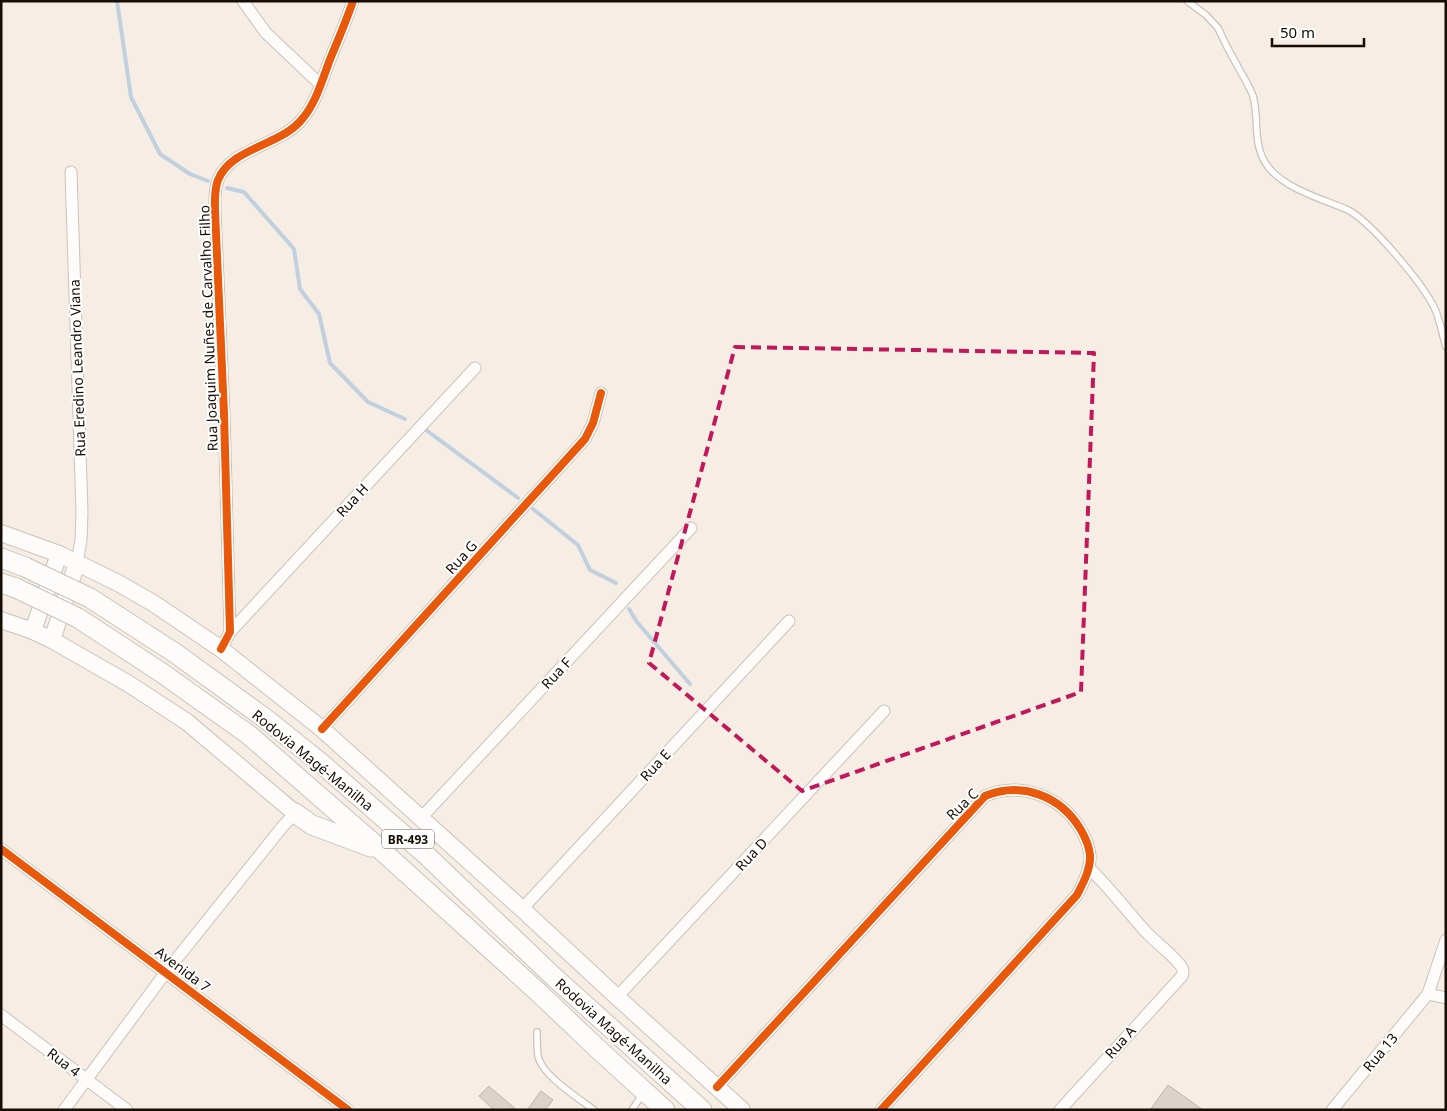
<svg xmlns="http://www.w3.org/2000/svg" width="1447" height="1111" viewBox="0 0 1447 1111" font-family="'Noto Sans',sans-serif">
<rect width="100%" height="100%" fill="#f6ede4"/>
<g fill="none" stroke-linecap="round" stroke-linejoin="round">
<g stroke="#c1d0de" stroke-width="4">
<polyline points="117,1 131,97 160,154 190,174 208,181"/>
<polyline points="227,188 244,192 294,249 300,289 319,314 330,363 368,402 405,419"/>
<polyline points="426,430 518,498"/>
<polyline points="533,509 578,545 590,570 616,583"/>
<polyline points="629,609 637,622 690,684"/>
</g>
</g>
<g fill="#dbd2ca" stroke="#beb5ae">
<polygon points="1168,1085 1203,1110 1150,1110"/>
<polygon points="489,1086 492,1089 517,1110 494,1110 479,1096"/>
<polygon points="541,1091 553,1100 545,1110 527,1110"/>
</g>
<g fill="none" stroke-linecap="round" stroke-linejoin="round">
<g stroke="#cbc2b9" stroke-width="8">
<g id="service">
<path d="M1187,1l19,14 12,13c6,13 12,25 19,37 5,10 12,20 16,31 7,25 -2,49 16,72 17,21 53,31 77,41 24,11 76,74 88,98 6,12 8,27 12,40"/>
<path d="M537,1032c0,8 0,16 1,24 4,20 41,42 56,54"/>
<polyline points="632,1110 643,1093"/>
</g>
</g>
<g stroke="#cbc2b9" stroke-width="13">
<g id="minor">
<polyline points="243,1 266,33 321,85"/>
<polyline points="71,172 82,512 81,540 77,563"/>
<polyline points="230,632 475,368"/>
<path d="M221,649l9,-17 -6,-219 -9,-202c0,-11 -1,-21 3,-31 13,-33 64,-34 85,-62 13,-16 19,-37 26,-56 8,-20 17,-40 24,-61"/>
<polyline points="322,729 585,439 593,423 601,393"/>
<polyline points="421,818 691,528"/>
<polyline points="1,849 348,1110"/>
<polyline points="522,909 789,621"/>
<polyline points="1428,994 1446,998"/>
<polyline points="617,997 884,711"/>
<polyline points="1,1015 127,1110"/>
<path d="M717,1087l268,-291c37,-15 76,0 96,34 4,7 8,16 9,25 1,14 -7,28 -13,40l-196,215"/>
<polyline points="64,1110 166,972 283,826 295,813"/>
<path d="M1060,1110l122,-134c1,-3 2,-4 0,-8 -3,-8 -28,-27 -36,-36 -19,-21 -36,-44 -57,-64"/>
<polyline points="1332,1110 1428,994 1446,940"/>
</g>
</g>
<g stroke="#cbc2b9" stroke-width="18">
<g id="secondary">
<polyline points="1,533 59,554 118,583 153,603 221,649 322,729 522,909 617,997 742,1110"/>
<polyline points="1,620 33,631 52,640 129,684 187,722 295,813"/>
<polyline points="33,631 59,554"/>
<polyline points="52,640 77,563"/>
</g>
</g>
<g stroke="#cbc2b9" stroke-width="21">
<g id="trunk">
<polyline points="1,558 25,567"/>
<polyline points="1,583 16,588"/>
<polyline points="90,598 175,653 266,719 322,764 424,853 554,977 702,1110"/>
<polyline points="78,618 162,673 249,735 380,849 539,993 599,1050 665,1110"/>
<polyline points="295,813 312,825 371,847"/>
</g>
</g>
<use href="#service" stroke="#fefcfb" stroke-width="5.5"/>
<use href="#minor" stroke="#fefcfb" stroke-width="11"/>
<use href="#secondary" stroke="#fefcfb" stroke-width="16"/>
<use href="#trunk" stroke="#fefcfb" stroke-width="19"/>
<g stroke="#cbc2b9" stroke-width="21" stroke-linecap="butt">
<g id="trunk-bridge">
<polyline points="25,567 90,598"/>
<polyline points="16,588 78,618"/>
</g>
</g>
<use href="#trunk-bridge" stroke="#fefcfb" stroke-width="19"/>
<g stroke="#fff" stroke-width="11">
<g id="cycleway">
<path d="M221,649l9,-17 -6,-219 -9,-202c0,-11 -1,-21 3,-31 13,-33 64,-34 85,-62 13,-16 19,-37 26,-56 8,-20 17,-40 24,-61"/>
<polyline points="322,729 585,439 593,423 601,393"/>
<polyline points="1,849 348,1110"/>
<path d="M717,1087l268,-291c37,-15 76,0 96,34 4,7 8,16 9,25 1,14 -7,28 -13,40l-196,215"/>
</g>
</g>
<use href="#cycleway" stroke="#e8590c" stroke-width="8"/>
</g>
<path fill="none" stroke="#c2185b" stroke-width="4" stroke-dasharray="10 6" stroke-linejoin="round" d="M735,347l359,6 -13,339 -279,99 -153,-128z"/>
<g text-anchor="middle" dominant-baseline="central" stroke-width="4" stroke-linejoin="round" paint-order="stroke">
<rect fill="#fff" stroke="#5c5650" stroke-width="1" x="382" y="829.5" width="52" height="19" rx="4"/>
<g font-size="12" font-weight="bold" fill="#160d05">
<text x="408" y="839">BR-493</text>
</g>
<g font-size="14" fill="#160d05" stroke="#fff">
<text transform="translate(208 328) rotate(-92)">Rua Joaquim Nuñes de Carvalho Filho</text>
<text transform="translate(77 368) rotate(-92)">Rua Eredino Leandro Viana</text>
<text transform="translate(352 500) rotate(-47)">Rua H</text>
<text transform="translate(461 557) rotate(-48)">Rua G</text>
<text transform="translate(556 673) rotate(-47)">Rua F</text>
<text transform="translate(313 760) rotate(39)">Rodovia Magé-Manilha</text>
<text transform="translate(655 765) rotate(-47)">Rua E</text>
<text transform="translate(962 804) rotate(-44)">Rua C</text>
<text transform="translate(751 854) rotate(-47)">Rua D</text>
<text transform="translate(183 969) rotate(37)">Avenida 7</text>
<text transform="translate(614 1031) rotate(42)">Rodovia Magé-Manilha</text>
<text transform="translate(1120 1042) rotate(-48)">Rua A</text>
<text transform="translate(1380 1052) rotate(-50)">Rua 13</text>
<text transform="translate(64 1062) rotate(37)">Rua 4</text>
</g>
</g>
<rect width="1447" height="1111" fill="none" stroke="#160d05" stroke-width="5"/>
<path d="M1272 38v8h92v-8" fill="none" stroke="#160d05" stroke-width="2.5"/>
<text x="1280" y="38" font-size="15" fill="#160d05" stroke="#ffffff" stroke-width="4" paint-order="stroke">50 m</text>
</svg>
